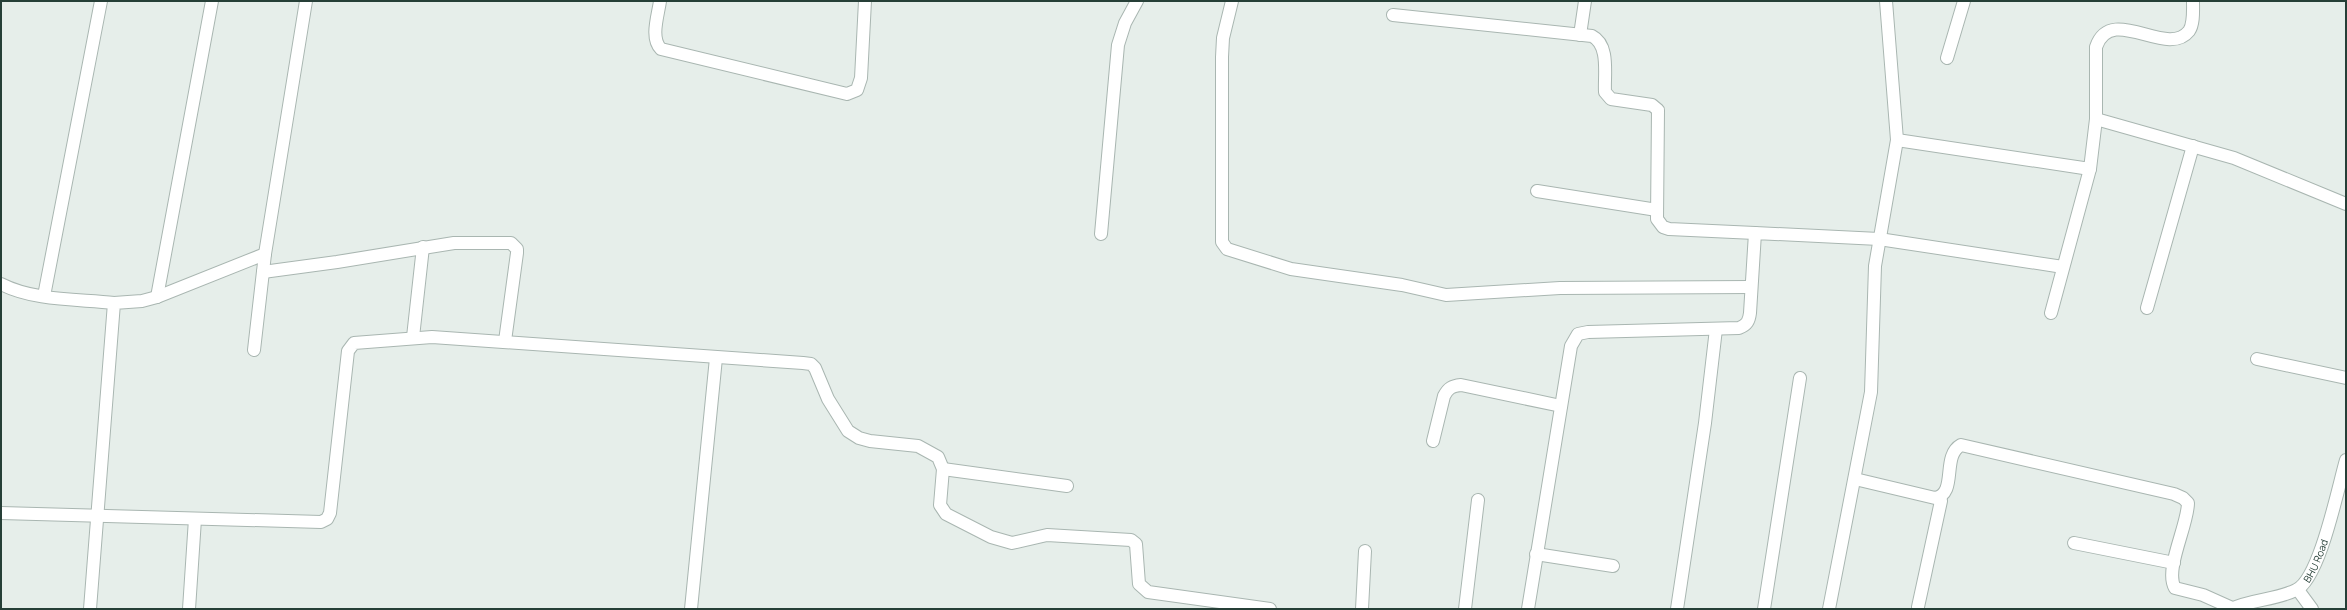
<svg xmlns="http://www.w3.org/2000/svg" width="2347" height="610" viewBox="0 0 2347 610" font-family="Manrope,sans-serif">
<rect width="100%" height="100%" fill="#e6eeea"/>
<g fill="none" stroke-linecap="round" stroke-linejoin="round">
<g stroke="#a9b6b1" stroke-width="14">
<g id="minor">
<path d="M660,1c-2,15 -10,37 1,48l186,45 10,-4 4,-12 4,-77"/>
<polyline points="1232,1 1223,38 1222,57 1222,242 1227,249 1291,269 1402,285 1446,295 1560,288 1751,287"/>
<path d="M1393,15l199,21c18,9 12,39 13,56l6,7 41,6 6,5 -1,109 6,8 6,2 86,4"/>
<polyline points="1580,35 1585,1"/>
<polyline points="1947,58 1964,1"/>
<polyline points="2096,119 2234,158 2346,204"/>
<path d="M1897,140l193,29 6,-50v-72c15,-44 71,12 93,-16 5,-7 4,-21 4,-30"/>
<polyline points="1537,191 1657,210"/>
<polyline points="1101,234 1118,45 1125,23 1137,1"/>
<polyline points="263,272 337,262 454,243 511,243 517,249 517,253 505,341"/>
<path d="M1,284c33,17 77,15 113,19"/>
<polyline points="44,296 101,1"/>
<polyline points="157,297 212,1"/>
<polyline points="2147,308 2193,146"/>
<polyline points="2051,313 2090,169"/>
<polyline points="413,337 423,247"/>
<polyline points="254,350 265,254 306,1"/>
<polyline points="2257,359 2346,378"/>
<path d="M1433,441l11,-45c4,-8 8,-10 17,-11l100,21"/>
<polyline points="943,469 1067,486"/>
<path d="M1855,479l80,19c23,-4 6,-42 26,-53l213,49 9,4 5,5c0,22 -24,67 -13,85l28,7 29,13"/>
<polyline points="1,513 321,522 327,519 330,513 348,351 354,343 432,337 803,363 811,364 815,368 828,399 848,431 859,438 870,441 918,446 938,457 943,469 940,505 946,514 991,537 1012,543 1047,535 1131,540 1136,544 1139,584 1148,592 1270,609"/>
<polyline points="2074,543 2174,563"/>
<polyline points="1536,554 1613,566"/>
<polyline points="2298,590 2312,609"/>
<polyline points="1918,607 1941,501 1940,497"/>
<polyline points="90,609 114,303 142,301 157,297 265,254"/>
<polyline points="189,609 195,519"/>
<polyline points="691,609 716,358"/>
<polyline points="1362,609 1365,551"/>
<polyline points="1465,609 1478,500"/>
<path d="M1528,609l43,-263 7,-12 10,-2 151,-4c8,-3 10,-7 11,-15l5,-80 124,6 184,28"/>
<polyline points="1677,609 1705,423 1716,329"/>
<polyline points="1764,609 1800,378"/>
<polyline points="1829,609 1871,392 1875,266 1897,140 1886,1"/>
<path id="s1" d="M2231,609c21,-10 45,-9 65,-19 24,-11 42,-103 50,-130"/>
</g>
</g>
<use href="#minor" stroke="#fff" stroke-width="12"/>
</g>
<g text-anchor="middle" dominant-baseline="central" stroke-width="3.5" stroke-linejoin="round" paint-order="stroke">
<g font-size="10" fill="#263f37" stroke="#f7faf8">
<text stroke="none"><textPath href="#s1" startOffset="104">BHU Road</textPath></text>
</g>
</g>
<rect width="2347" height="610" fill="none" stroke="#263f37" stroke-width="4"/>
</svg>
